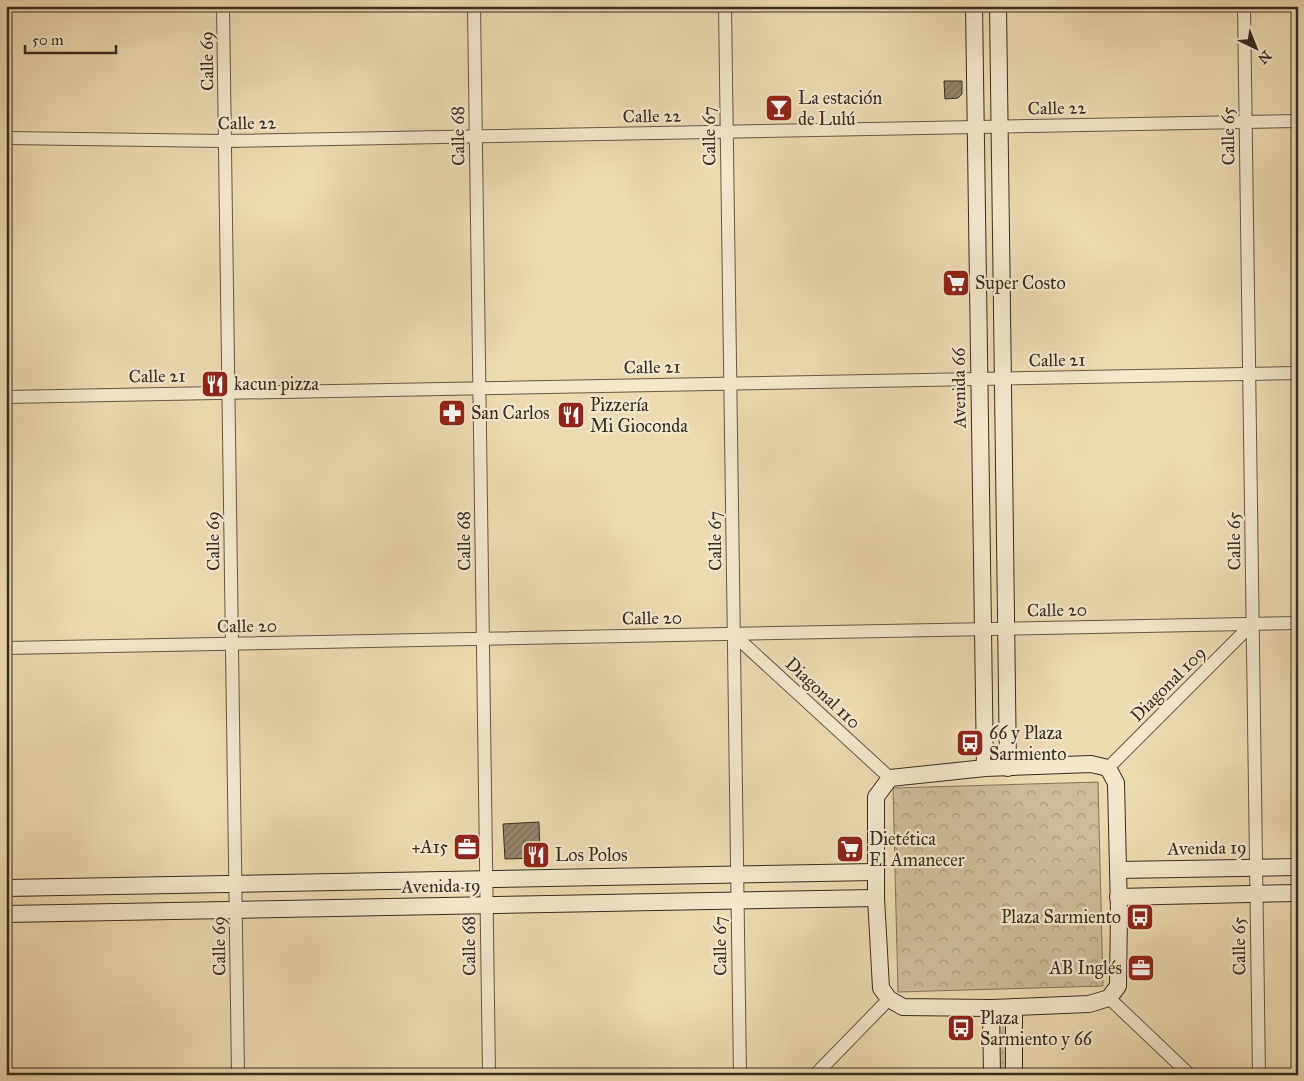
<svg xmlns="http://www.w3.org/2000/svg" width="1304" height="1081" viewBox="0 0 1304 1081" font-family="'IM FELL Great Primer',serif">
<defs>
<pattern id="grass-dots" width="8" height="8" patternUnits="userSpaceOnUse" patternTransform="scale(1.25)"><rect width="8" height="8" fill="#cdbc99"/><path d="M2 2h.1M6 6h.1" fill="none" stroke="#a7997c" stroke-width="1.8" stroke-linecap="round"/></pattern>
<pattern id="park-crowns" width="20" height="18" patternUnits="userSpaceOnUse" patternTransform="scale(1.25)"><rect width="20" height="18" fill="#cdbc99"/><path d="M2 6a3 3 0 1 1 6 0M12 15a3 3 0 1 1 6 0" fill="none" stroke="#a7997c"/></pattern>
<pattern id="building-hatch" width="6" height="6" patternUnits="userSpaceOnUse" patternTransform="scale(1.25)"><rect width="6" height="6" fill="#95866c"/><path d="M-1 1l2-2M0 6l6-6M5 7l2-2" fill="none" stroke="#7a6e58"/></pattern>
</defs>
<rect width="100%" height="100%" fill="#ecdab1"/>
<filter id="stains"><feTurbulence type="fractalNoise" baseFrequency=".004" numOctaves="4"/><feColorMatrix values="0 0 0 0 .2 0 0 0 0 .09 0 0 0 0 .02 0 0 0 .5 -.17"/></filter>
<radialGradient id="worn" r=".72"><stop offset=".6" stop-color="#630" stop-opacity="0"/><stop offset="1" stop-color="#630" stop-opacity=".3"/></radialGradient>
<polygon fill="url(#grass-dots)" stroke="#82745e" points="1002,1021 1008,1028 1009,1075 996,1075 995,1028"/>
<polygon fill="url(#park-crowns)" stroke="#82745e" points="1098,782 1103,986 898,992 893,788"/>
<g fill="url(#building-hatch)" stroke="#372c22">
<polygon points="944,81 962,81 962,94 958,98 945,99"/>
<polygon points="966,274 967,292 946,293 945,275"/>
<polygon points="539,822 540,858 505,859 503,824"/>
<polygon points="862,843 862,854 839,855 838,844"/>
</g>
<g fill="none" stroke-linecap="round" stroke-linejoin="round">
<g stroke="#645846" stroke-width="14">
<g id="street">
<polyline points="223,6 238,1075"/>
<polyline points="474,6 489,1075"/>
<polyline points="725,6 740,1075"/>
<polyline points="1244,6 1259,1075"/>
<polyline points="6,138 225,141 1298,121"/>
<polyline points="6,397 1298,373"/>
<polyline points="733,634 890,778"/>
<polyline points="6,648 1298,623"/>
<polyline points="1108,768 1252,624"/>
<polyline points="1109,998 1190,1075"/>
<polyline points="815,1075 889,999"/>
</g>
</g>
<g stroke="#372c22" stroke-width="18">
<g id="secondary">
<polyline points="974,6 985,768"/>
<polyline points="998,6 1008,768"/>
<polygon points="1091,764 1108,768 1116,783 1119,912 1118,986 1109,998 1089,1004 991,1008 903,1007 889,999 881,988 876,898 876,797 890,778 985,768"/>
<polyline points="1118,870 1298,867"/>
<polyline points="6,888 875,872"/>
<polyline points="1118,897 1298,893"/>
<polyline points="6,914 876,898"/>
<polyline points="1014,1007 1014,1075"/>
<polyline points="991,1008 992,1075"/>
</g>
</g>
<use href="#street" stroke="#f3e7cc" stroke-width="12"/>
<use href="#secondary" stroke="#f3e7cc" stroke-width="16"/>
</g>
<defs>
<g id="bar-square" transform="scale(1.4375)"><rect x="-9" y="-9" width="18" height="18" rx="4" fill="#8f2418" stroke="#f3e7cc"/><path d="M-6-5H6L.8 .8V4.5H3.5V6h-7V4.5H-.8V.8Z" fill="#fff"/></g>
<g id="supermarket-square" transform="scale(1.4375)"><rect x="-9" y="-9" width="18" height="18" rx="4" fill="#8f2418" stroke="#f3e7cc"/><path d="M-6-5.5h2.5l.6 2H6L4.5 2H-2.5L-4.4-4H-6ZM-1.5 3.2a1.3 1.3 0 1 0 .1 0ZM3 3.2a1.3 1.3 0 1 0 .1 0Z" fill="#fff"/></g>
<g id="restaurant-square" transform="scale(1.4375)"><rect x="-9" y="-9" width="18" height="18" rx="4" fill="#8f2418" stroke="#f3e7cc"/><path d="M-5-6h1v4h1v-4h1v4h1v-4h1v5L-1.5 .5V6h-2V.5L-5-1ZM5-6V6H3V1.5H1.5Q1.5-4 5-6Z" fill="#fff"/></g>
<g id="pharmacy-square" transform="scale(1.4375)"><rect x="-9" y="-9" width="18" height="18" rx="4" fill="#8f2418" stroke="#f3e7cc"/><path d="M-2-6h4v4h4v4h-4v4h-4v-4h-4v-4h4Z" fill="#fff"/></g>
<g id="bus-square" transform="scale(1.4375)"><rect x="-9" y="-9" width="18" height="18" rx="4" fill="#8f2418" stroke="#f3e7cc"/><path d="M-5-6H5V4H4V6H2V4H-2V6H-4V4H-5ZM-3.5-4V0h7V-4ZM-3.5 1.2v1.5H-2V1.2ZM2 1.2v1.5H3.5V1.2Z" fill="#fff"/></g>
<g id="office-square" transform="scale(1.4375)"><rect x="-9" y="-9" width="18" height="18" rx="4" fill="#8f2418" stroke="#f3e7cc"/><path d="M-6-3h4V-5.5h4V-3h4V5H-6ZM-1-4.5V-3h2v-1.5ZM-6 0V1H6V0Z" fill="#fff"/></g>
</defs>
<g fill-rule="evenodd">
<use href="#bar-square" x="779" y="108"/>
<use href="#supermarket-square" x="956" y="283"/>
<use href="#restaurant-square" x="215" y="384"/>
<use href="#pharmacy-square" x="452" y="413"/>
<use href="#restaurant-square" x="571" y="415"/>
<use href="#bus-square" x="970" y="743"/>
<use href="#office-square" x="467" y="847"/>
<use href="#supermarket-square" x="850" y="849"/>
<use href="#restaurant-square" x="536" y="855"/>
<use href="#bus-square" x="1140" y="917"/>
<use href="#office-square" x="1141" y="968"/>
<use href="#bus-square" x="961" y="1028"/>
</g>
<g text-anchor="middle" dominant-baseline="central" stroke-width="4.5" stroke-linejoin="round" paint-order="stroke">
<g font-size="18" fill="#372c22" stroke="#f3e7cc">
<text transform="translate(207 61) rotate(-91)">Calle 69</text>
<text transform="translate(1057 108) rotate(-1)">Calle 22</text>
<text transform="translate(652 116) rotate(-1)">Calle 22</text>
<text transform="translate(247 123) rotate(-1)">Calle 22</text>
<text transform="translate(458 136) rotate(-91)">Calle 68</text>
<text transform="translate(709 136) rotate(-91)">Calle 67</text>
<text transform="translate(1228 136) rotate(-91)">Calle 65</text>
<text transform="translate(1057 360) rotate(-1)">Calle 21</text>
<text transform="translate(652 367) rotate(-1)">Calle 21</text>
<text transform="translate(157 376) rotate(-1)">Calle 21</text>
<text transform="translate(959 388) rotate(-91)">Avenida 66</text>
<text transform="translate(213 541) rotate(-91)">Calle 69</text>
<text transform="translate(464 541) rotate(-91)">Calle 68</text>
<text transform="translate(715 541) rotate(-91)">Calle 67</text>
<text transform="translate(1234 541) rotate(-91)">Calle 65</text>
<text transform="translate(1057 610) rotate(-1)">Calle 20</text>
<text transform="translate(652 618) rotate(-1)">Calle 20</text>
<text transform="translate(247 626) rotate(-1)">Calle 20</text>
<text transform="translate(1168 684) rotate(-45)">Diagonal 109</text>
<text transform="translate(823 693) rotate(43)">Diagonal 110</text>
<text transform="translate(1207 848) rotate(-1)">Avenida 19</text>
<text transform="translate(441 886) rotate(-1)">Avenida 19</text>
<text transform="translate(219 946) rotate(-91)">Calle 69</text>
<text transform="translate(469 946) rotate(-91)">Calle 68</text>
<text transform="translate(720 946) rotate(-91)">Calle 67</text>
<text transform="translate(1239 946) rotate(-91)">Calle 65</text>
</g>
<g font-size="18" fill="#372c22" stroke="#f3e7cc" text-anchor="start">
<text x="798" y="98">La estación<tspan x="798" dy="21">de Lulú</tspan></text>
<text x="975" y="283">Super Costo</text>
<text x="234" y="384">kacun pizza</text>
<text x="590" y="405">Pizzería<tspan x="590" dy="21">Mi Gioconda</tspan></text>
<text x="471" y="413">San Carlos</text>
<text x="989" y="733">66 y Plaza<tspan x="989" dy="21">Sarmiento</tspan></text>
<text x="869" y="839">Dietética<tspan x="869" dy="21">El Amanecer</tspan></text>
<text x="448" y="847" text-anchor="end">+A15</text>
<text x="555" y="855">Los Polos</text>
<text x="1121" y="917" text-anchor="end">Plaza Sarmiento</text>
<text x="1122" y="968" text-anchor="end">AB Inglés</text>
<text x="980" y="1018">Plaza<tspan x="980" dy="21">Sarmiento y 66</tspan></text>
</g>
</g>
<rect width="1304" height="1081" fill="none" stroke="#ecdab1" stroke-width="25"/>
<rect x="8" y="8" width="1289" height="1066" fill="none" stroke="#372c22" stroke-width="2.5"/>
<rect x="12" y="12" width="1279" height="1056" fill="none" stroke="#372c22"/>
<g transform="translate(1256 48) rotate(137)" stroke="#f3e7cc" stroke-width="4" paint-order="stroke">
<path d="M0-4L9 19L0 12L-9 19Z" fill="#372c22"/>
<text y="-8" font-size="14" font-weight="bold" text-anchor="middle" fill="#372c22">N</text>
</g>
<path d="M25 45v8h91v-8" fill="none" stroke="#372c22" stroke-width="2.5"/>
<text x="32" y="45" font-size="15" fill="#372c22" stroke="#f3e7cc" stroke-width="4" paint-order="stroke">50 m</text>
<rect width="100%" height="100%" filter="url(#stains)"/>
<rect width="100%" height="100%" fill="url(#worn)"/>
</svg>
